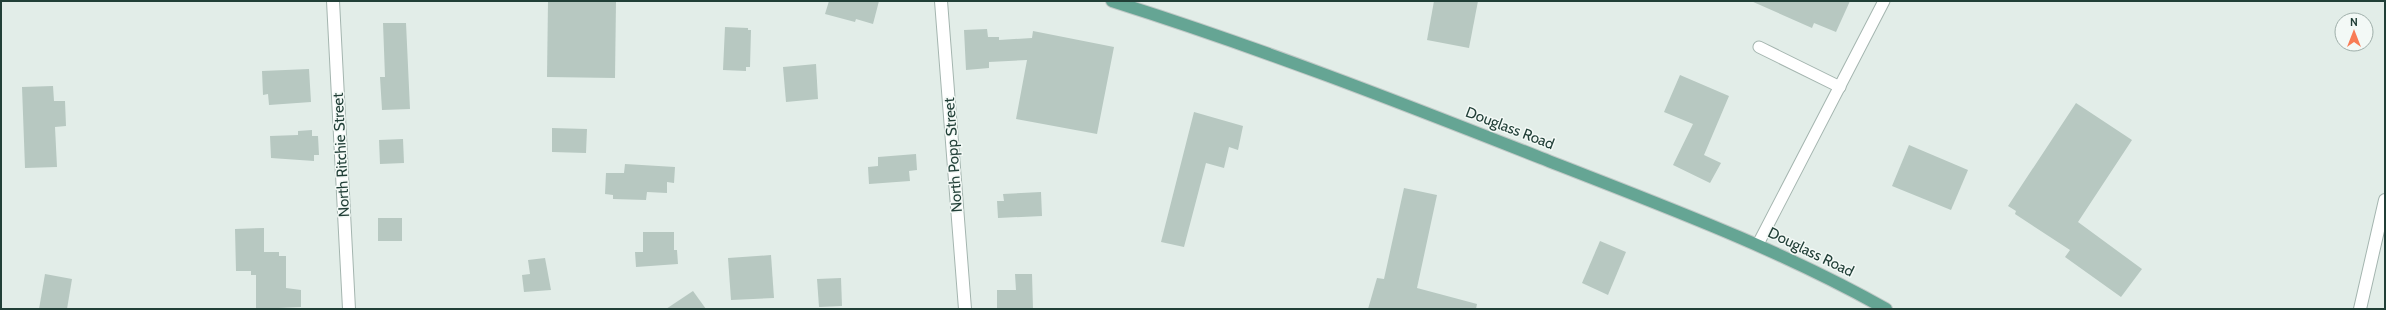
<svg xmlns="http://www.w3.org/2000/svg" width="2386" height="310" viewBox="0 0 2386 310" font-family="Cabin,sans-serif">
<rect width="100%" height="100%" fill="#e2ede8"/>
<g fill="#b7c8c1">
<polygon points="548,1 616,1 615,78 547,77"/>
<polygon points="829,1 879,1 873,24 856,19 855,22 825,14"/>
<polygon points="1434,1 1478,1 1469,48 1427,40"/>
<polygon points="1751,1 1850,1 1836,32 1814,23 1812,28"/>
<polygon points="383,23 406,23 410,109 382,110 380,77 385,77"/>
<polygon points="725,27 748,28 748,30 751,30 750,67 746,67 746,71 723,70"/>
<polygon points="987,29 988,37 999,37 999,40 1032,38 1033,31 1114,47 1097,134 1016,119 1027,60 989,62 989,68 966,70 964,30"/>
<polygon points="816,64 818,99 786,102 783,67"/>
<polygon points="309,69 311,102 269,105 268,94 263,95 262,71"/>
<polygon points="1680,75 1729,96 1704,155 1721,163 1710,183 1673,165 1693,124 1664,112"/>
<polygon points="53,86 54,101 65,101 66,126 55,127 57,167 25,168 22,87"/>
<polygon points="2076,103 2132,140 2078,222 2142,269 2121,297 2065,257 2070,250 2015,214 2016,211 2008,206"/>
<polygon points="1194,112 1243,126 1238,150 1229,147 1224,168 1206,163 1184,247 1161,242"/>
<polygon points="552,128 587,129 586,153 552,152"/>
<polygon points="312,130 312,136 318,136 319,155 314,155 314,161 271,158 270,136 298,135 298,131"/>
<polygon points="403,139 404,163 380,164 379,140"/>
<polygon points="1909,145 1968,170 1951,210 1892,186"/>
<polygon points="916,154 917,170 909,171 910,181 869,184 868,167 878,166 878,157"/>
<polygon points="625,164 675,167 674,183 667,182 667,193 647,192 646,200 613,199 613,195 605,194 606,173 624,173"/>
<polygon points="1404,188 1437,195 1417,288 1477,304 1476,309 1368,309 1377,278 1384,279"/>
<polygon points="1041,192 1042,216 998,218 997,201 1004,201 1003,194"/>
<rect x="378" y="218" width="24" height="23"/>
<polygon points="264,228 264,252 279,252 279,256 286,256 286,288 301,290 301,307 256,309 256,275 251,275 251,271 236,271 235,229"/>
<polygon points="643,232 674,232 674,250 677,250 678,264 636,267 635,252 643,252"/>
<polygon points="1600,241 1626,252 1608,295 1582,283"/>
<polygon points="771,255 774,298 731,300 728,258"/>
<polygon points="545,258 551,290 524,292 522,275 530,274 528,260"/>
<polygon points="45,274 72,279 67,309 39,309"/>
<polygon points="1015,274 1032,274 1033,309 997,309 997,290 1016,290"/>
<polygon points="841,278 842,306 819,307 817,279"/>
<polygon points="693,291 706,309 666,309"/>
</g>
<g fill="none" stroke-linecap="round" stroke-linejoin="round">
<g stroke="#a4b5af" stroke-width="13">
<g id="lane">
<polyline points="1759,47 1840,87"/>
<polyline points="1758,244 1884,1"/>
</g>
</g>
<g stroke="#a4b5af" stroke-width="14">
<g id="street">
<polyline points="333,1 349,309"/>
<polyline points="941,1 965,309"/>
<polyline points="2360,309 2385,200"/>
</g>
</g>
<g stroke="#c1c9c7" stroke-width="14">
<path id="primary" d="M1112,1c146,46 287,101 429,157 117,46 235,89 345,151"/>
</g>
<use href="#lane" stroke="#fff" stroke-width="11"/>
<use href="#street" stroke="#fff" stroke-width="12"/>
<use href="#primary" stroke="#65a594" stroke-width="12"/>
</g>
<g text-anchor="middle" dominant-baseline="central" stroke-width="3" stroke-linejoin="round" paint-order="stroke">
<g font-size="15" fill="#213f37" stroke="#f3f9f6">
<text transform="translate(1510 128) rotate(21)">Douglass Road</text>
<text transform="translate(341 155) rotate(-93)">North Ritchie Street</text>
<text transform="translate(953 155) rotate(-94)">North Popp Street</text>
<text transform="translate(1811 252) rotate(26)">Douglass Road</text>
</g>
</g>
<rect width="2386" height="310" fill="none" stroke="#213f37" stroke-width="4"/>
<g transform="translate(2354 32)"><circle r="19" fill="#f3f9f6" stroke="#9fafaa"/>
<path d="M0-3L7 15L0 10L-7 15Z" fill="#f87c55"/>
<text y="-6" font-size="11" font-weight="bold" text-anchor="middle" fill="#213f37">N</text>
</g>
</svg>
